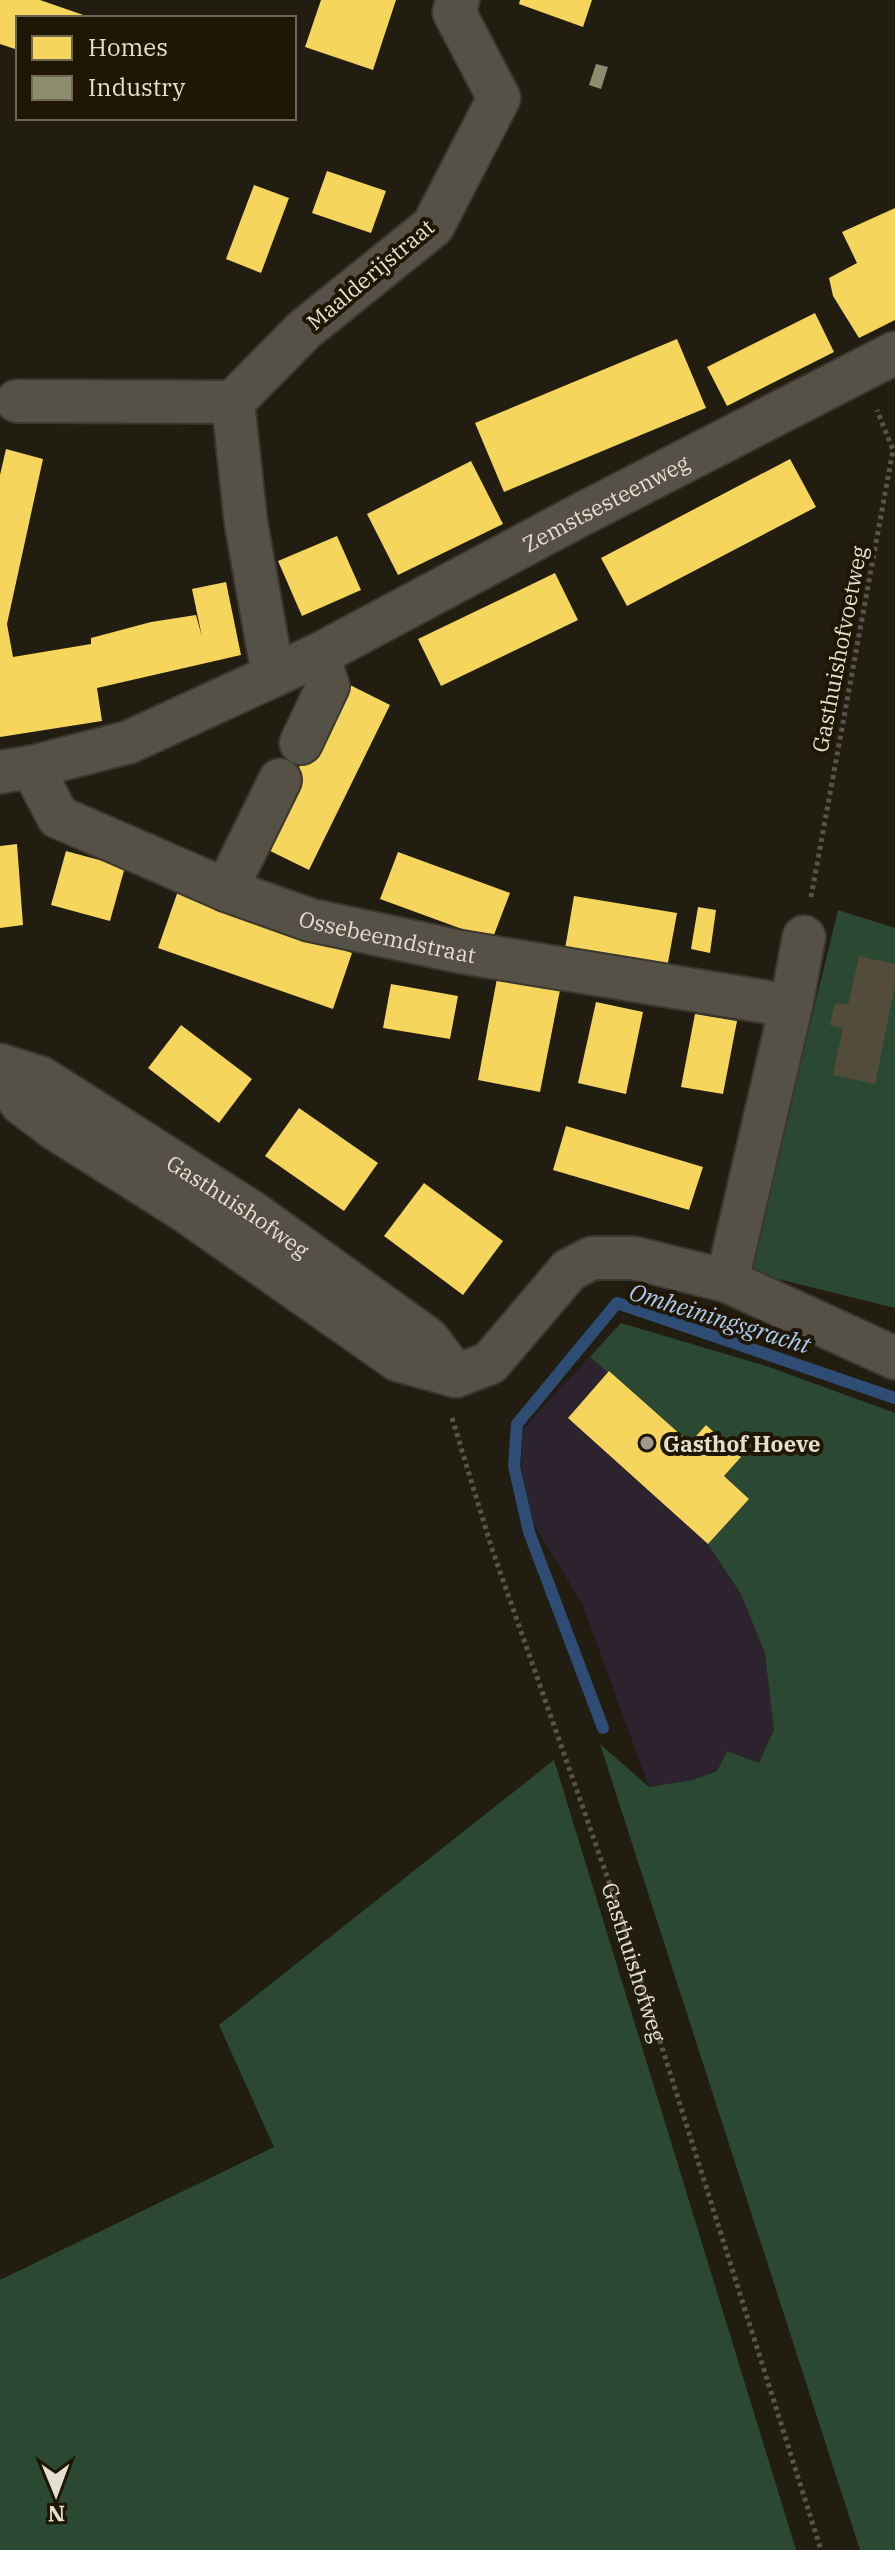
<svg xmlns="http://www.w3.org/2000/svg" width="895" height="2550" viewBox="0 0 895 2550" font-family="'IBM Plex Serif',serif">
<rect width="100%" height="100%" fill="#221d11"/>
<polygon fill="#2c232e" points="621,1323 769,1367 895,1413 895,1701 759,1763 727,1751 717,1771 693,1780 649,1787 582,1603 533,1523 521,1466 523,1429"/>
<g fill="#2b4932">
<polygon points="838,910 895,928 895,1308 750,1272"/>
<polygon points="621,1323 769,1367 895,1413 895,2550 860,2550 600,1744 649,1787 693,1780 717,1771 727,1751 759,1763 774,1730 765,1653 741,1594 708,1544 749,1499 724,1476 741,1457 706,1426 690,1443 590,1357"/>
<polygon points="554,1760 796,2550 0,2550 0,2280 274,2147 219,2025"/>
</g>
<g fill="#f6d55c">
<polygon points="0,0 40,0 92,18 18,18 18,50 0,44"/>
<polygon points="321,0 396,0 373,70 305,47"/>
<polygon points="520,0 592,0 583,27 519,4"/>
<polygon points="327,171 386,191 371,233 312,213"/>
<polygon points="254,185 289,198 261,273 226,259"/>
<polygon points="895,208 895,320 859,338 833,296 829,278 857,263 842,232"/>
<polygon points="815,313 834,352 727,406 707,367"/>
<polygon points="677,339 706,408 504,492 475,423"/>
<polygon points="6,449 43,459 7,624 13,657 91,644 91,638 151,622 196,615 202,637 192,589 226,582 241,655 97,688 102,721 0,737 0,475"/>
<polygon points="790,459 816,507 627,606 601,558"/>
<polygon points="471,461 503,524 398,575 367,514"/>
<polygon points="337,536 361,590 302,616 278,561"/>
<polygon points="555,573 578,620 441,686 418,639"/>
<polygon points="342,681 390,705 309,870 260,846"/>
<polygon points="17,844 23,925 0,928 0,846"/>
<polygon points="66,851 125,867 110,921 51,905"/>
<polygon points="398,852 510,893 492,940 380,899"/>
<polygon points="178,891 352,953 333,1009 158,948"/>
<polygon points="574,896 677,913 667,968 565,949"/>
<polygon points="698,907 716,910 710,953 691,949"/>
<polygon points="498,973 561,985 540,1092 478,1080"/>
<polygon points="391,984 458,996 450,1039 383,1028"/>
<polygon points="596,1002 643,1012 626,1094 578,1083"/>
<polygon points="695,1014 737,1021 723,1094 681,1087"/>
<polygon points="181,1025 252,1079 219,1123 148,1068"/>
<polygon points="299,1108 378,1163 344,1211 265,1156"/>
<polygon points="566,1126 703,1167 689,1210 553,1170"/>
<polygon points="424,1183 503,1241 463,1295 384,1236"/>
<polygon points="609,1371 690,1443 706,1425 741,1457 724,1476 749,1499 708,1544 568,1418"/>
</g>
<polygon fill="#8c8c6e" points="596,64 608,67 601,89 589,85"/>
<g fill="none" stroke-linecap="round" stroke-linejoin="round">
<polyline stroke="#2e4c74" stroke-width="12" points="603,1728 529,1532 514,1466 517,1424 617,1303 895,1398"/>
</g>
<polygon fill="#534c3b" points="859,956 895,964 895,985 875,1084 833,1075 843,1028 830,1025 835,1003 848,1005"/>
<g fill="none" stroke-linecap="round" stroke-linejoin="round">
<g stroke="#3a372f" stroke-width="46">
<g id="minor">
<polyline points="17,401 233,402"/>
<polyline points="273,675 246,523 233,402 304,330 433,226 499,98 454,12 458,0"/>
<polyline points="301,743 328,686 318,655"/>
<path id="s2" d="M32,767l26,50 168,73 84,30 151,32 330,54"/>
<path id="s3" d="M0,772l32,-5 97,-25 189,-87 264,-141 313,-161"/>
<polyline points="226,890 280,780"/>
<path id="s4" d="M0,1065l41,13 212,135 175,126 28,37"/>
<polyline points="0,1072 21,1103 54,1128 184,1210 398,1360 456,1376 490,1363 569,1270 592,1258 634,1258 727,1281 895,1358"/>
<polyline points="727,1281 791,1006 804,937"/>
</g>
</g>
<g stroke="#58544c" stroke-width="5" stroke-dasharray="4 4" stroke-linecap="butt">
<polyline points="811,897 893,450 877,410"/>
<path id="s1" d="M452,1418l40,131 123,350 206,651"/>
</g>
<use href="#minor" stroke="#555147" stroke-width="42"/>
</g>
<circle fill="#a19b8e" stroke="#1f1703" stroke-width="3" cx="647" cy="1443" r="8"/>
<g text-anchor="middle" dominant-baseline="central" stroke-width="8" stroke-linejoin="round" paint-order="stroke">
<g font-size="22" fill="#e5dfd2" stroke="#1f1703">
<text transform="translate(370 274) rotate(-40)">Maalderijstraat</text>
<text stroke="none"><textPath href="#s3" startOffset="666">Zemstsesteenweg</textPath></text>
<text transform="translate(839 649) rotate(-79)">Gasthuishofvoetweg</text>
<text stroke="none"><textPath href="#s2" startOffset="408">Ossebeemdstraat</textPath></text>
<text stroke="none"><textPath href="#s4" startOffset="278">Gasthuishofweg</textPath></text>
<text stroke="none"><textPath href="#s1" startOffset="574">Gasthuishofweg</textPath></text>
</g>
<g font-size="22" font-weight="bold" fill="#e5dfd2" stroke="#1f1703" text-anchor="start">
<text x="663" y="1443">Gasthof Hoeve</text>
</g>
<g font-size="24" font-style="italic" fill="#aacaf4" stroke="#1f1703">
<text transform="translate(720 1318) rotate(17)">Omheiningsgracht</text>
</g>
</g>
<rect x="16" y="16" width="280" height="104" fill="#1f1703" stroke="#6e6756" stroke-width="2"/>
<rect x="32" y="36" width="40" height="24" fill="#f6d55c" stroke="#6e6756" stroke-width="2"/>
<text x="88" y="56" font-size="24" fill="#e5dfd2">Homes</text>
<rect x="32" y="76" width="40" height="24" fill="#8c8c6e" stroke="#6e6756" stroke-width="2"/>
<text x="88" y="96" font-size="24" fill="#e5dfd2">Industry</text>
<g transform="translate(56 2494) rotate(179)" stroke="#1f1703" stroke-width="6" paint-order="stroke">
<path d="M0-6L14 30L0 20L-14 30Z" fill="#e5dfd2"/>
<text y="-12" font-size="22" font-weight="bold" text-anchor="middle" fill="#e5dfd2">N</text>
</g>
</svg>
